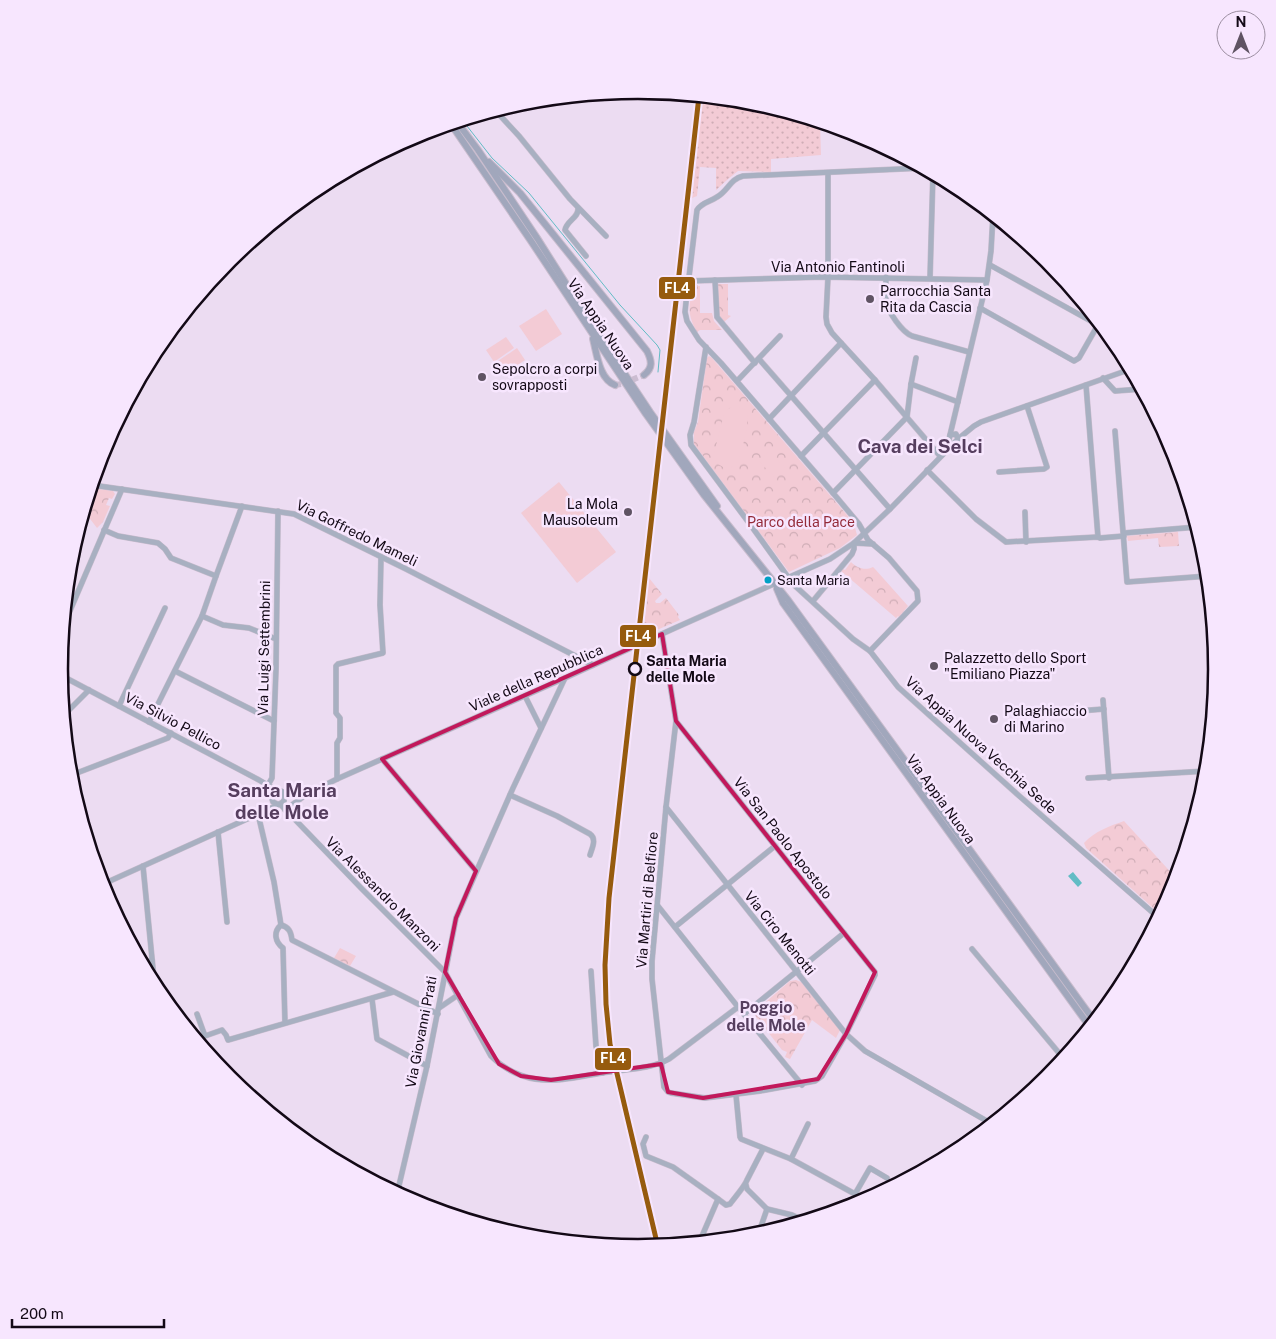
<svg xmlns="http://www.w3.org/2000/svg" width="1276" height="1339" viewBox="0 0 1276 1339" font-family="'Public Sans',sans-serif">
<defs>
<pattern id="grass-dots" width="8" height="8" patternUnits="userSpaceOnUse" patternTransform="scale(1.25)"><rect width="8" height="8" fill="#f3cbd5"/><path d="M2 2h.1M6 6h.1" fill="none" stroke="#cfadb6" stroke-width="1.8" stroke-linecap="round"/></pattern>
<pattern id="park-crowns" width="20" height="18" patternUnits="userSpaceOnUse" patternTransform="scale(1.25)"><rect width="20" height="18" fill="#f3cbd5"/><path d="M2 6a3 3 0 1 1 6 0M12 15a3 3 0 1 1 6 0" fill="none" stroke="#cfadb6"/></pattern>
</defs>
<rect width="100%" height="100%" fill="#ecdcf2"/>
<polygon fill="url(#grass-dots)" points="702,97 751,101 820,122 821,155 771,159 771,172 738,171 727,180 716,190 716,168 700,167 697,196 692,198"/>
<g fill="url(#park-crowns)">
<polygon points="718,284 728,284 728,315 731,316 724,322 719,315"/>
<path d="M693,285h5v1h2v27h12l2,8 8,9h-22l-3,2c-11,-20 -7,-25 -5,-46z"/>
<polygon points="709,356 712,358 847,515 854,524 857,535 840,548 789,572 694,444 694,432 698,422 707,358"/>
<polygon points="91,488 113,491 115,494 112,499 109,498 106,505 110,506 103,522 97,528 84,511 87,508 85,506"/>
<polygon points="1178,532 1179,546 1159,547 1158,538 1128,541 1127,536"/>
<path d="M851,562c6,6 14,9 22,5l2,2 33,37 -9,11 -1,-1 -2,2 -55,-47 2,-2 2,1z"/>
<polygon points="649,578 662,594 655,601 656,603 660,603 666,598 679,615 678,617 680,620 643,636"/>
<path d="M1124,821l53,58 -4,12 -12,24 -75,-67 -2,-5c11,-12 26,-17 40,-22z"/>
<polygon points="340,948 356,956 350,966 334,958"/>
<polygon points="796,980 801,982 840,1030 836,1038 812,1020 790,1059 785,1057 787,1052 782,1050 753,1013 790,981"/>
</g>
<g fill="#f3cbd5">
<polygon points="546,309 562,334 536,351 519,326"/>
<polygon points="506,337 514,348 494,362 486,350"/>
<polygon points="517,348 525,360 503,375 495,363"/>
<path d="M734,406c5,0 10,2 13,7 3,7 -6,45 -11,51 -3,3 -6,4 -11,4l-9,-5 -2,-9 10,-40 2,-4z"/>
<polygon points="770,451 785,468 775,478 759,461"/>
<polygon points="559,482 616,552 577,583 521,513"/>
<polygon points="769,1005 785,1024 773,1034 758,1014"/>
</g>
<polygon fill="#62bcc5" points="1073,872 1082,883 1078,887 1068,876"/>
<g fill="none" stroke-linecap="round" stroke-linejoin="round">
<polyline stroke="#62bcc5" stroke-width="1" points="467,126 492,158 529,193 620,305 657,345 660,350 658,372"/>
<polyline stroke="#cbbcd1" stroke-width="6" stroke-dasharray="6 3" stroke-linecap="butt" points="615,385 622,384 644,375"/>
<g stroke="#c8bccd" stroke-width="6">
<g id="minor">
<polyline points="495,110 519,136 570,199 606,236"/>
<polyline points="828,173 828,277 826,317 827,324 832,333 875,380 940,456"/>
<path d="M578,208c1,10 -11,12 -13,22l21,26"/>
<polyline points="993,223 1021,238"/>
<polyline points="990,265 1098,325"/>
<path d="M886,277c0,8 -1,16 0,24 2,11 16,31 26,35l57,16"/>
<polyline points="930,278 933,173"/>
<polyline points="715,280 717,317 755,363"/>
<polyline points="688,281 823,277 987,280"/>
<polyline points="980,308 1074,361 1079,358 1099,323"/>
<polyline points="706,347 694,422 690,435 691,445 752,527 793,584 853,639 870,651 898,687 1017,794 1159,918"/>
<polyline points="759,359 890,509"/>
<polyline points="1103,378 1115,391 1142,389"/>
<polyline points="737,381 780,336"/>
<polyline points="911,384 958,402"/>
<polyline points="1086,385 1098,537"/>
<polyline points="769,419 841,343"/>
<polyline points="1115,431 1127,582 1208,576"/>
<polyline points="950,435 987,280 991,251 993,215"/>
<polyline points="958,439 974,426 981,422 1131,369"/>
<polyline points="801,456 875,380"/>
<polyline points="927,470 976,519 1006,542 1098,537 1100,538 1124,536"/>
<polyline points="999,472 1044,469 1047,467 1027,406"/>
<polyline points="92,485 294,514 406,569 593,665"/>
<polyline points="833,493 907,417 911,384 916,358"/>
<polyline points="1025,512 1026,542"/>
<polyline points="104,530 118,536 158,543 165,549 171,558 216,576 242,506"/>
<polyline points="1124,533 1197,527"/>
<polyline points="813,601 852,554 854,549 854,543 873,544"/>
<polyline points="202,616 223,625 249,628 276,639"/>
<polyline points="63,627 122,489"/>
<polyline points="662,634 676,721 666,807 652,961 652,979 664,1087 668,1092 671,1093 705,1098 760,1091 815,1081 822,1076 846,1034 875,975 875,972 676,721"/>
<path d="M870,651l48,-50 -1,-10 -28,-33 -21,-18 -9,-16 -26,-31 -112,-130 -22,-23 -12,-19 -2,-9 1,-10 11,-92c5,-8 13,-8 20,-13 11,-6 13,-18 26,-21l180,-8"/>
<polyline points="175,671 274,721"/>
<polyline points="59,672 66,678 259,780 276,790"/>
<polyline points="60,684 66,678"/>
<polyline points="525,696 541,728"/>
<polyline points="1103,700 1109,778"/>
<polyline points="119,706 165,608"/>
<polyline points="1066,712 1104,709"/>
<polyline points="63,716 89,690"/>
<polyline points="149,722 202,616 216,576"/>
<polyline points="382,759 476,871"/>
<polyline points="69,776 168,738 171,733"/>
<polyline points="1088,778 1207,771"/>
<polyline points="337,779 337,743 340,738 340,718 336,713 336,666 338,664 383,653 380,605 381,557"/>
<polyline points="268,785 272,778 276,669 278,511"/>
<polyline points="283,792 306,794"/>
<path d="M510,795l47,21 33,18c7,5 2,14 0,21"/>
<path d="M280,804l4,-3v-7l-3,-3 -5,-1 -5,6 2,6 4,2h3l82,85 83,83 46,84c12,12 27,20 44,23 24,4 50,-4 73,-7 20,-3 43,-3 61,-13l69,-52"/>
<polyline points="666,807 846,1034 865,1051 992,1124"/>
<polyline points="285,810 307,794 337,779 565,678 675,628 830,559 854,543 890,509 958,439 956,434 950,435 947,449"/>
<polyline points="258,814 274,882 281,925"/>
<polyline points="218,832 227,922"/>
<polyline points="143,866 155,989"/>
<polyline points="101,885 278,805"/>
<polyline points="658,906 738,1007 802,1085"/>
<path d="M281,925c8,2 10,7 11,15l146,74"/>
<path d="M281,925c-8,7 -6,17 2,23l2,75"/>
<polyline points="675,927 775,846"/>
<polyline points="972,949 1064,1059"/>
<polyline points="142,965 152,960"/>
<polyline points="591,971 596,1046 603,1073"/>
<polyline points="372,999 377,1039 427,1066"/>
<polyline points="439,1008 458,995"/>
<polyline points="197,1014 205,1036 222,1030 226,1035 228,1040 393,992"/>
<polyline points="744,1014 844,933"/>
<polyline points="736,1095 740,1137 741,1139 791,1159 855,1194 870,1168 887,1178"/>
<polyline points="646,1137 643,1144 646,1156 673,1167 718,1199"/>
<polyline points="791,1159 808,1124"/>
<polyline points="746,1185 747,1189 767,1209"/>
<polyline points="397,1194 427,1066 456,918 513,788 565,678"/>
<polyline points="767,1209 792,1215 805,1221"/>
<polyline points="758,1235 767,1209"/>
<path d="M699,1243l19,-44 8,6 4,-1c5,-7 15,-18 17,-24l16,-31"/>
</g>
</g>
<g stroke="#c8bccd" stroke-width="8">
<g id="major">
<polyline points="457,122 478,150 537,238 596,331 650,412 717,506"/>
<polyline points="451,124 531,241 646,414 704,495 788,600 1095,1022"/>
<path d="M489,162l31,31 127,158c5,10 6,17 -3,24"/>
<path d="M593,339c4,15 6,40 22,46"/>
<polyline points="777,589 783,603 1090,1027"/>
</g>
</g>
<use href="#minor" stroke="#a8b0c1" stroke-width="5"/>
<use href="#major" stroke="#a1a7bc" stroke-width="6"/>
<g stroke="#f7e6fe" stroke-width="9">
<polyline id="rail-1" points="658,1247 610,1044 606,1004 605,965 609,898 699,96"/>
</g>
<use href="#rail-1" stroke="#965b0e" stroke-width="5"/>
</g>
<path fill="none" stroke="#c2185b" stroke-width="4" stroke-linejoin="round" d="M662,634l14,87 199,251 -29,62 -28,45 -115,19 -35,-6 -7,-28 -110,16 -30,-4 -22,-12 -54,-92 11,-54 20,-47 -94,-112z"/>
<g fill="#5f5363" stroke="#f7e6fe" stroke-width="2">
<circle cx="870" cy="299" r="5"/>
<circle cx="482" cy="377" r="5"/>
<circle cx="628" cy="512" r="5"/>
<circle cx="934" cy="666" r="5"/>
<circle cx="994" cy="719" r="5"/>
</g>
<circle fill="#01a1c5" stroke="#f7e6fe" stroke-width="2" cx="768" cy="580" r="4.5"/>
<circle fill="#f7e6fe" stroke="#130916" stroke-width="2.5" cx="635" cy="669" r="6"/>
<g text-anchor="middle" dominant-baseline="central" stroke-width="5" stroke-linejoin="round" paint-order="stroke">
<g font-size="13" fill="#130916" stroke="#f7e6fe" text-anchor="start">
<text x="777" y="580">Santa Maria</text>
</g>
<g font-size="14" fill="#130916" stroke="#f7e6fe">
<text x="838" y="267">Via Antonio Fantinoli</text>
<text transform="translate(601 324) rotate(56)">Via Appia Nuova</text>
<text transform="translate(357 533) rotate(26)">Via Goffredo Mameli</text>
<text transform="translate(264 648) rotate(-89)">Via Luigi Settembrini</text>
<text transform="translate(536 678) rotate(-24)">Viale della Repubblica</text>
<text transform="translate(173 721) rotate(28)">Via Silvio Pellico</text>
<text transform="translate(981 745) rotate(42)">Via Appia Nuova Vecchia Sede</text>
<text transform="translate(941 799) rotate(54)">Via Appia Nuova</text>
<text transform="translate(783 838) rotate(52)">Via San Paolo Apostolo</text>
<text transform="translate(383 894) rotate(45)">Via Alessandro Manzoni</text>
<text transform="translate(647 900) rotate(-85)">Via Martiri di Belfiore</text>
<text transform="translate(780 933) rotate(51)">Via Ciro Menotti</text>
<text transform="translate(421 1032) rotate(-79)">Via Giovanni Prati</text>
</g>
<g font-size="14" fill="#130916" stroke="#f7e6fe" text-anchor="start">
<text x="880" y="291">Parrocchia Santa<tspan x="880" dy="16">Rita da Cascia</tspan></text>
<text x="492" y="369">Sepolcro a corpi<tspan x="492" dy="16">sovrapposti</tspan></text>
<text x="618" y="504" text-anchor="end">La Mola<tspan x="618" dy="16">Mausoleum</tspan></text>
<text x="944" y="658">Palazzetto dello Sport<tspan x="944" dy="16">"Emiliano Piazza"</tspan></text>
<text x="1004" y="711">Palaghiaccio<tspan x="1004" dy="16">di Marino</tspan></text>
</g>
<g font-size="14" fill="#932a38" stroke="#f7e6fe">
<text x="801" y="522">Parco della Pace</text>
</g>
<g font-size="14" font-weight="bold" fill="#130916" stroke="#f7e6fe" text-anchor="start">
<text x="646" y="661">Santa Maria<tspan x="646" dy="16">delle Mole</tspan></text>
</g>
<g font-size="16" font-weight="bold" fill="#563e5f" stroke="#f7e6fe">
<text x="766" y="1007">Poggio<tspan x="766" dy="18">delle Mole</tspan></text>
</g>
<g font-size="19" font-weight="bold" fill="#563e5f" stroke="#f7e6fe">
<text x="920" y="446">Cava dei Selci</text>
<text x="282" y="790">Santa Maria<tspan x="282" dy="22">delle Mole</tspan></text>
</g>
</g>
<path d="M0 0H1276V1339H0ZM68 669a570 570 0 1 1 1140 0a570 570 0 1 1-1140 0Z" fill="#f7e6fe" fill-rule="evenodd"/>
<path fill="none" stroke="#130916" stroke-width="2.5" d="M68 669a570 570 0 1 1 1140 0a570 570 0 1 1-1140 0Z"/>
<g stroke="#f7e6fe" stroke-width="2">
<rect x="658" y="276" width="38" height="24" rx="5" fill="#965b0e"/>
<rect x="619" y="624" width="38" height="24" rx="5" fill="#965b0e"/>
<rect x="594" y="1047" width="38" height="24" rx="5" fill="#965b0e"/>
</g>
<g font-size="14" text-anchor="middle" font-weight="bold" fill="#fff">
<text x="677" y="293">FL4</text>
<text x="638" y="641">FL4</text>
<text x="613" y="1063">FL4</text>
</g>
<g transform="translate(1241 35)"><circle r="24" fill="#f7e6fe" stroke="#9c8ea1"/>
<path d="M0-4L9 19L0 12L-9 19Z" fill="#5f5363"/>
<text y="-8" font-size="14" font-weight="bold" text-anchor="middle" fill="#130916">N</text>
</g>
<path d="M12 1319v8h152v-8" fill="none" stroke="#130916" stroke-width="2.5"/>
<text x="20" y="1319" font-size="15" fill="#130916" stroke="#f7e6fe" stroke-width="4" paint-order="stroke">200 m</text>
</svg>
